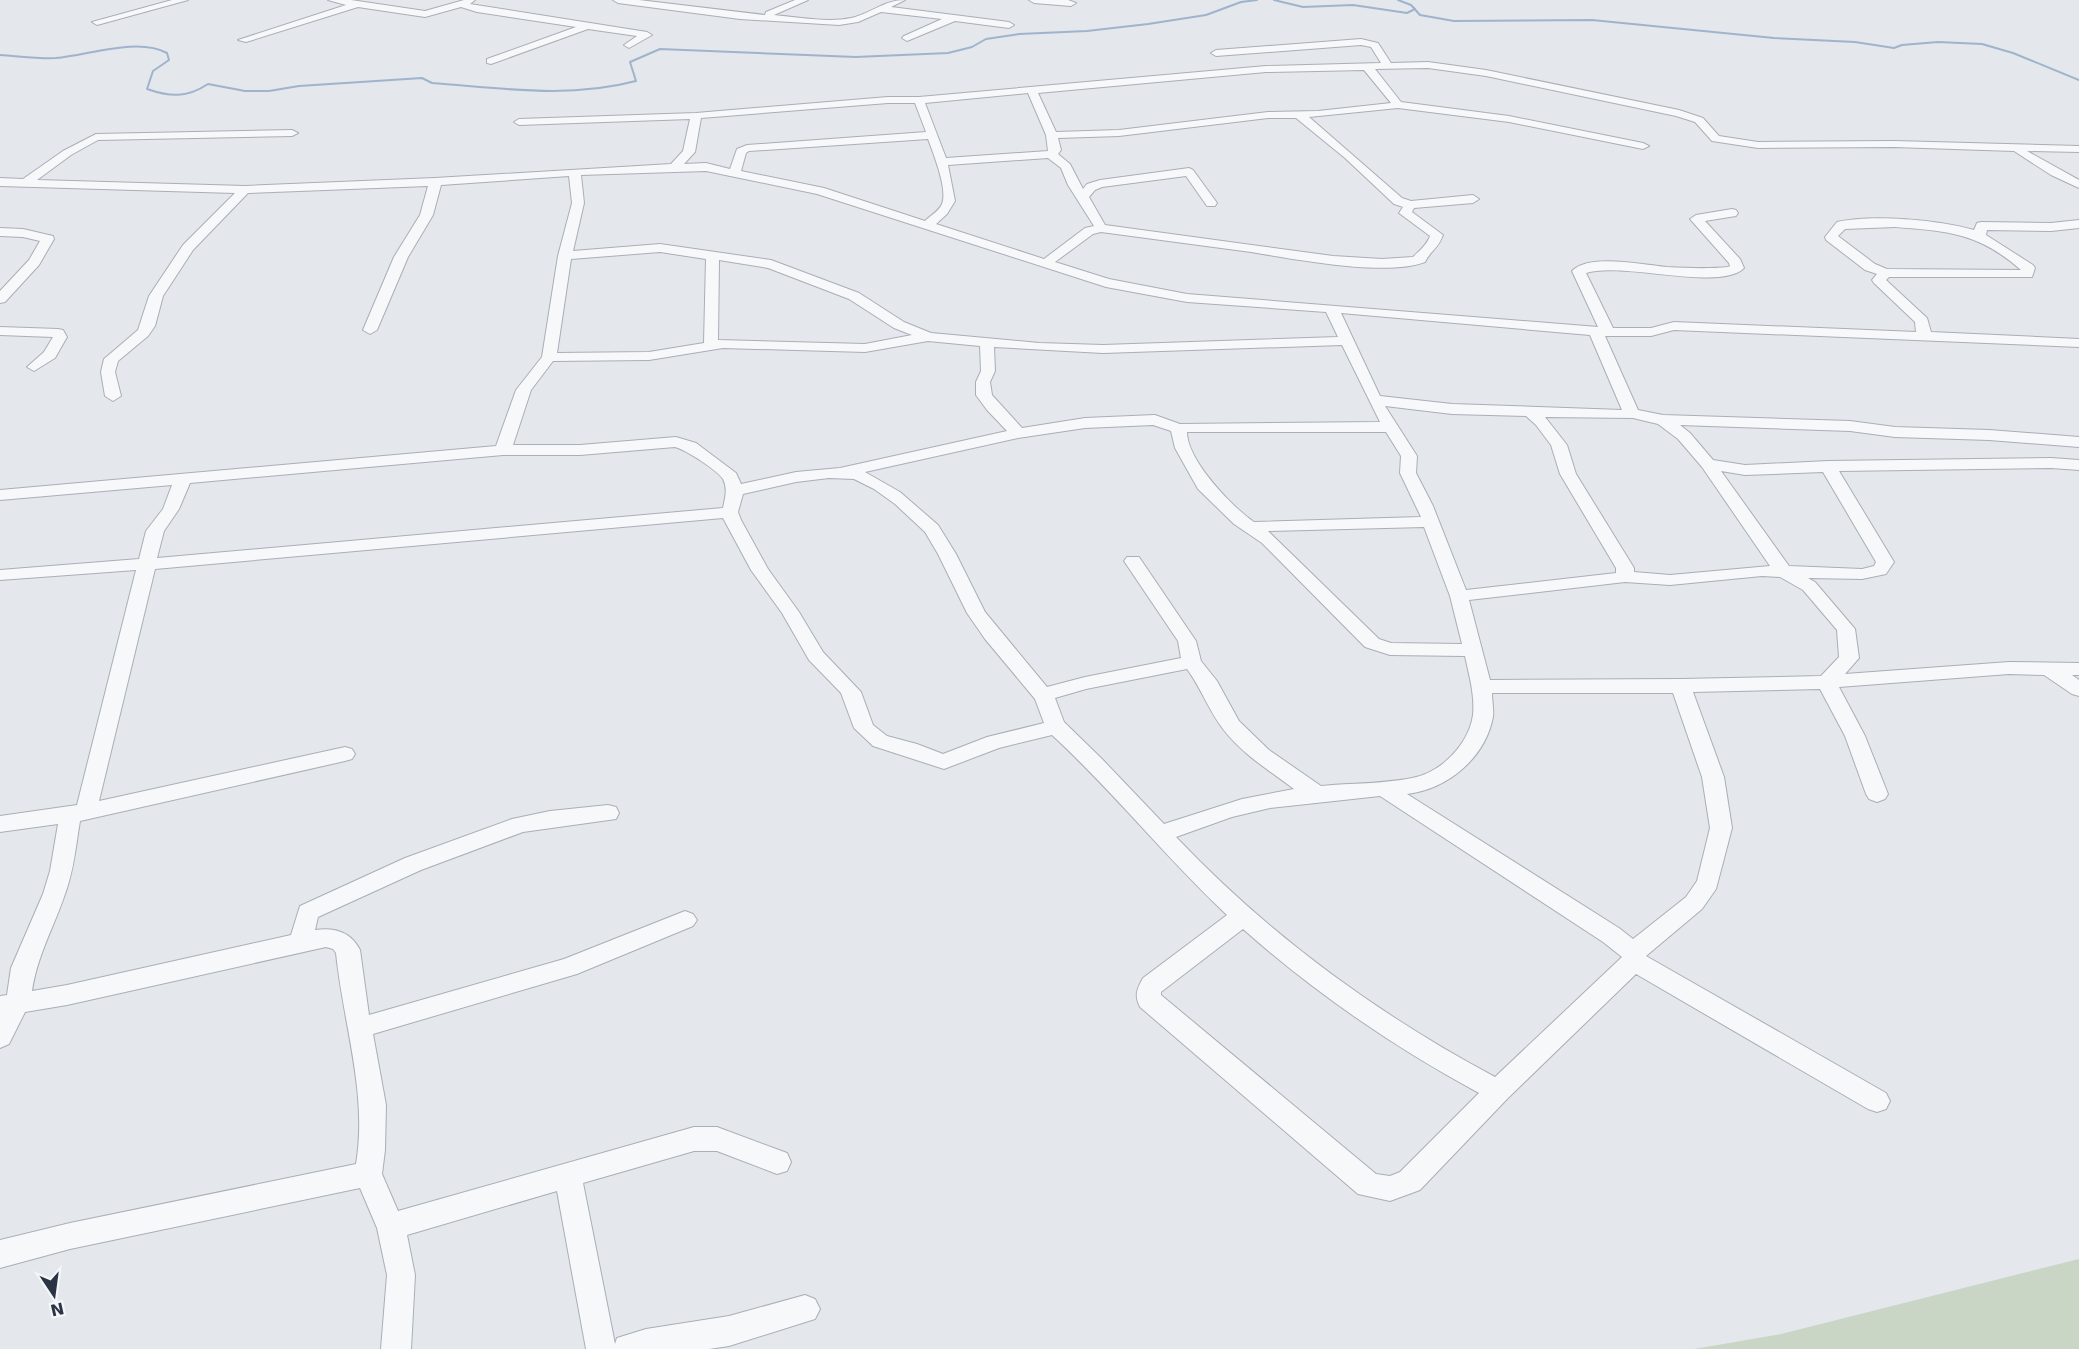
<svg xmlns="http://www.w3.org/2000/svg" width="2079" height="1349" viewBox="0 0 2079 1349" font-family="'DejaVu Sans',sans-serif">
<rect width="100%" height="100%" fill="#e4e7ec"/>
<polygon fill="#c9d6c5" points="2079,1259 2079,1349 1694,1349 1781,1334"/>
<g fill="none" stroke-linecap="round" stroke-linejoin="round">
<g stroke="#9fb4cc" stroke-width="2">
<polyline points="1274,0 1303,7 1353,5 1407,13 1415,9"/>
<polyline points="1398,0 1411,5"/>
<polyline points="1415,9 1411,5 1420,15 1454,21 1592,20 1774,38 1855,42 1894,48 1902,45 1938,42 1982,44 2013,53 2079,80"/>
<path d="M0,55c18,1 38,4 56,3 33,-3 82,-21 111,-5l2,7 -16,11 -6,18c23,8 40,9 61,-5l37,7h24l30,-5 123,-8 10,5c69,5 136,16 204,-2l-6,-19 30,-13 196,8 92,-4 24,-6 14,-8 33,-5 68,-3 61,-7 58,-9 35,-13 16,-2"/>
</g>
<g stroke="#a9aeb7" stroke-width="2">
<g id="minor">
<polygon points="172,0 188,0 97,25 92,22"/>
<polygon points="328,0 351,0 425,11 464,0 475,0 470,4 647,32 652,35 629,48 624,45 637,36 588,29 491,64 487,63 487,59 576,27 477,12 461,7 425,17 358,7 246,42 238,40 346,5"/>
<path d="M613,0h26l126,15 1,-3 29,-12h13l-34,15c24,2 53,8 77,3 19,-4 33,-18 54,-18l-14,7 118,15 5,3 -5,3 -54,-7 -48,20 -5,-3 2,-2 38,-17 -61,-7 -23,10 -19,3 -99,-6 -122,-16z"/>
<polygon points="1029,0 1068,0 1076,3 1071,6 1034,3"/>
<path d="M1361,39l17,4 13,20 37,-1 58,8 193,40 24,8 16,18 39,6 136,-1 185,5v6l-52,-1 52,29v8l-28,-13 -37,-24 -120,-4 -136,1 -46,-7 -17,-19 -19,-6 -190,-40 -58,-8 -53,1 26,33 108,14 134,27 6,3 -6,3 -134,-27 -111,-14 -89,9 93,81 9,3 62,-6 6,4 -6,4 -59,5 -2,4 31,23c-5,14 -12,15 -18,27 -39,15 -131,-3 -174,-10 -50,-7 -100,-13 -150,-20l-8,2 -38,28 54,17 78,15 411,33 -26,-56c17,-18 72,-6 95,-4 20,1 41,2 61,0l2,-1 -1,-3 -39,-44 6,-4 36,-6 4,1 2,3 -2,3 -31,5 35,38 4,9c-23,24 -123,-7 -158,5l27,55h38l23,-6 242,10 -1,-10 -41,-39 -2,-3 5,-6 -12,-4 -39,-30 -1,-3 12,-15c36,-8 102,-2 137,8l3,-7 4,-1 70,1 28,-3v8l-28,3 -64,-1 -1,5 47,30 2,3 -3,9h-143l-3,3 41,38 4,14 148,7v8l-405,-17 -23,6h-46l33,74 25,5 187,6 45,6 94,3 90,7v10l-90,-7 -94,-3 -45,-6 -170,-6 10,8 23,27 32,5 83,-4 223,-3 28,2v10l-28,-2 -212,3 55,91 -8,12 -24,5 -54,-1 7,4 40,47 4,29 -14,16 164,-12 70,1v12h-7l7,5v16l-7,-2 -28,-19 -35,-1 -170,13 26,49 23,58 -3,5 -8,3 -8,-3 -3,-5 -21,-58 -25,-47 -127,3 31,85 8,51 -16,61 -14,20 -56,47 240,137 4,8 -4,8 -9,3 -9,-3 -232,-135 -129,125 -87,91 -30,11 -32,-7 -218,-187c-6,-12 -3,-18 3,-29l84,-63c-61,-57 -113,-123 -175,-180l-53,13 -55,21 -71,-23 -19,-18 -13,-35 -32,-33 -27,-47 -31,-43 -28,-52 -568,51 -56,232 246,-54 7,2 3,5 -3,5 -7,2 -265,60c-4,24 -6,49 -15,73 -11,33 -28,62 -33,97l35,-6 224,-50 9,-29 105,-48 107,-39 38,-8 58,-6 8,2 3,6 -3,6 -93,13 -102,38 -103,47 -3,13c20,-3 36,2 45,20l9,65 195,-56 121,-48 8,3 4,6 -4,6 -116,48 -204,60 13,71 -1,45 -3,24 16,37 296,-84h23l70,26 4,9 -4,9 -10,3 -60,-23h-23l-111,32 32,161 2,-6 29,-9 83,-13 76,-21 10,4 5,10 -5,10 -86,27 -20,3h-123l-29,-158 -150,44 8,40 -4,74h-30l6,-74 -10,-47 -17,-40 -290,61 -70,19v-28l70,-17 286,-59c12,-70 -13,-141 -20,-211l-3,-4 -7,-2 -259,58 -42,7 -16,32 -9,4v-52l7,-1 4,-27 32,-74 7,-23 8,-47 -58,8v-16l77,-11 59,-235 -136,10v-10l139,-11 7,-28 17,-22 9,-24 -172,15v-10l496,-44 20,-56 26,-33 16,-101 14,-53 -3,-27 -128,9 -8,30 -25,42 -31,73 -7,4 -7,-4 31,-73 26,-42 8,-29 -180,7 -55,57 -30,46 -8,30 -7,10 -30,25 -3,11 6,24 -8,5 -8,-5 -4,-24 3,-13 34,-29 11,-34 34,-51 52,-52 -235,-7v-8l23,1 40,-28 33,-17 196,-4 6,3 -6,3 -194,4 -27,15 -34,25 208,6 190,-8 236,-14 12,-13 7,-32 -171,6 -5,-3 5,-3 177,-6 192,-16h31l347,-31 115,-3 -10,-16 -10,-2 -145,11 -5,-3 5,-3zM1364,70l27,33 -73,8 -50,1 -149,18 -63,2 -18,-39 228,-21zM1028,93l18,42 2,16 -102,7 -21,-55zM888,103h27l11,29 -179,13 -10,4 -7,20 -24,-6 -22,1 11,-12 6,-34zM1268,118h28l49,40 49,46 9,3 -4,6 31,23c-3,9 -11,15 -17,21l-31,2 -49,-3 -228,-31 -16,-28 6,-7 7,-3 84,-11 21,30h8l2,-3 -24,-33 -4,-2 -89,12 -13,4 -4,5 -13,-25 -12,-10 3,-4 -3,-12 61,-2zM928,139c5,14 20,50 14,65 -3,7 -12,12 -17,17l-101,-33 -83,-17 5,-18 3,-2zM1048,158l13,10 7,17 26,41 -9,2 -41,31 -108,-35 11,-10 8,-13 -7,-36zM706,171l111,23 289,93 81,15 139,10 12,25 -235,8 -64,-2 -108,-10 -27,-11 -45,-29 -88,-33 -111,-16 -87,7 11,-48 -3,-28zM1895,227c53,4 84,6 126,43l-134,-1 -12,-5 -37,-28 7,-7zM660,252l46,7 -2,84 -55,9 -92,1 14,-94zM719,260l49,8 81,31 45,29 18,7 -47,9 -147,-4zM1341,313l249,22 32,75 -170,-6 -72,-8zM928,341l52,5 1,25 -5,11v13l11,15 20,21 -167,37 -44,4 -55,12 -5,-11 -40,-30 -20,-6 -96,8h-67l18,-55 22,-29 96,-1 74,-12 142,4zM1342,345l38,77 -200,2 -25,-9 -70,3 -63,10 -30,-33 -2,-13 5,-11 -1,-24 109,6zM1385,406l67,8 74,2 10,9 15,20 9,29 56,94v5l-150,17 -33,-84 -17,-33 1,-17zM1545,417l88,1 25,6 20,15 24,28 68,99 -100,9 -36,-3v-4l-58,-94 -9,-29zM1153,425l18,6 4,17 23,41 36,35 28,19 103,104 25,8 75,1c4,19 10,39 8,59 -4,29 -32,58 -61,63 -29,6 -61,5 -91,8l-52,-36 -30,-29 -22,-40 -16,-20 -5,-20 -57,-84h-12l-3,4 54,80 3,17 -96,19 -38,10 -62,-75 -29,-58 -18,-29 -38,-33 -35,-20 153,-34 67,-10zM1187,432h199l15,24 -1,17 21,44 -167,5c-23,-16 -67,-62 -67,-90zM675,447c11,3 42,23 48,32 5,10 2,19 0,29l-566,50 7,-27 15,-22 11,-26 313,-28h77zM1721,471l24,4 78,-3 53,90 -2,4 -12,3 -73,-3zM829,478l25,1 20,10 21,15 30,28 13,22 29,59 18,26 50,60 9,24 -57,14 -44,17 -26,-10 -30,-8 -14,-11 -12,-33 -38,-40 -24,-40 -31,-43 -27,-49 -3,-8 5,-18 53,-12zM1424,527l26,69 12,48 -71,-1 -12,-4 -111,-108zM1762,576l18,1 23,13 34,40 2,27 -18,19 -140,3 -191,1 -21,-80 156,-18 45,3zM1187,669c14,19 22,42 36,60 19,25 47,42 71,60l-52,10 -78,25 -62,-65 -38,-37 -9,-24 31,-9zM1492,693h181l29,84 8,51 -13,53 -11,16 -53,42 -14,-11 -212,-134c41,-5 78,-36 86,-77 1,-7 -1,-16 -1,-24zM1380,796l223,146 19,15 -127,120c-118,-63 -227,-143 -319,-240l56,-20 38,-9zM1243,929c72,64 151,118 236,164l-79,79 -10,4 -14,-2 -215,-179v-3z"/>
<polygon points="0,228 23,229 53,236 54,239 39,265 5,302 0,303 0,291 29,260 40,241 23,237 0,236"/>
<polygon points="0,327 58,329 63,330 67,337 55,358 34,371 27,367 44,352 53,337 0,335"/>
</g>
</g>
<use href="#minor" fill="#f7f8fa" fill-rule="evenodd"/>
</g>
<g transform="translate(54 1295) rotate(167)" stroke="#f4f6f9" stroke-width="4.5" paint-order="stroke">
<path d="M0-4.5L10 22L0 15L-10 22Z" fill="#2b3445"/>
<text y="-9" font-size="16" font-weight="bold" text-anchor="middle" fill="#2b3445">N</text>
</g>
</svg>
